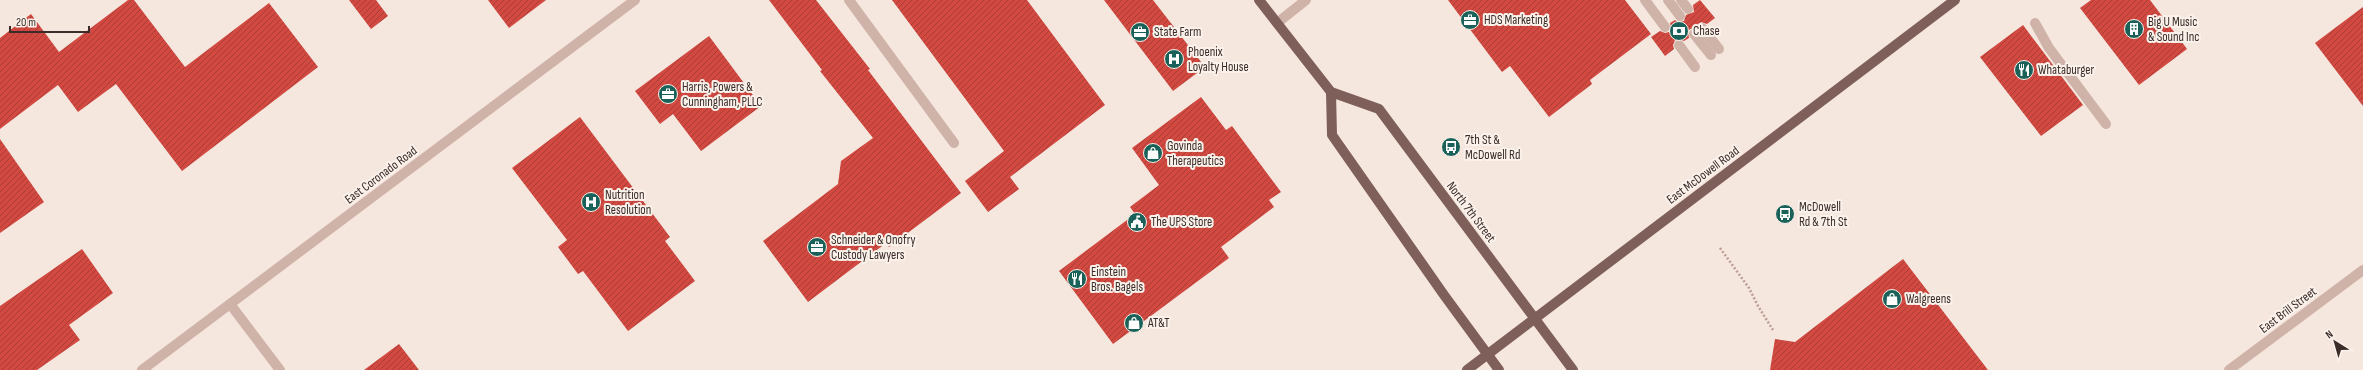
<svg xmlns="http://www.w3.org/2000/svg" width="2363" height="370" viewBox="0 0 2363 370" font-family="'Sofia Sans Condensed',sans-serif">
<defs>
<pattern id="building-hatch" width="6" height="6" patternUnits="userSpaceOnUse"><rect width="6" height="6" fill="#d14940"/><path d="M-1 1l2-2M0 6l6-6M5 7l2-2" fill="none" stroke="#ab3d36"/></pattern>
</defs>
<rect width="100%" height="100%" fill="#f5e6de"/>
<g fill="url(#building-hatch)">
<polygon points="128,0 134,0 185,67 269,3 318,67 182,171 116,84 78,112 58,85 0,129 0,38 31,14 59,52"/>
<polygon points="349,0 376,0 388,16 371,29"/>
<polygon points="488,0 546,0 509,28"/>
<polygon points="769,0 816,0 870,69 868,70 961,193 889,247 886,243 808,302 763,241 838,184 841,161 873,138 820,71 822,70"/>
<polygon points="892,0 1027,0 1105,105 1010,177 1019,189 988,212 965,181 1004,151"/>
<polygon points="1104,0 1153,0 1205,67 1173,91"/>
<polygon points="1448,0 1625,0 1651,34 1590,80 1592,84 1549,117 1510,66 1502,72"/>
<polygon points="1700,0 1715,18 1707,24 1701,22 1696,28 1690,29 1688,32 1689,38 1684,41 1679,39 1675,40 1673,45 1674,49 1665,56 1651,37 1660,31 1665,33 1669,32 1671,27 1670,23 1675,20 1678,22 1684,21 1686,15 1694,12 1693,5"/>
<polygon points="2091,0 2150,0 2187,49 2139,85 2080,8"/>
<polygon points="2363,7 2363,106 2315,43"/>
<polygon points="2023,25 2083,105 2041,136 1980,57"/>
<polygon points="709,36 761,106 701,151 673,114 660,124 635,91"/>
<polygon points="1201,97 1226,130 1232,126 1281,192 1269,200 1274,207 1221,247 1229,258 1113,344 1059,271 1135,214 1130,207 1159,185 1132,148"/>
<polygon points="580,117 670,237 665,241 695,281 628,331 583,271 578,274 558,247 567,240 512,168"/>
<polygon points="0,139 44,202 0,233"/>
<polygon points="82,249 113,293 69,325 80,340 37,370 0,370 0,306"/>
<polygon points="1903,259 1988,370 1770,370 1775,339 1795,342"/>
<polygon points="399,344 419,370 364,370"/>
</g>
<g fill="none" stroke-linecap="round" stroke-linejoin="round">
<polyline stroke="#bb9c92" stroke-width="2.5" stroke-dasharray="2 2" stroke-linecap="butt" points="1720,248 1749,288 1758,306 1773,330"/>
<g stroke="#cfb3a9" stroke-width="10">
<polyline points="849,0 954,143"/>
<polyline points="1645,0 1665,27"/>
<polyline points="1668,0 1680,16"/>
<polyline points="1681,0 1688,9"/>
<polyline points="1277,23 1306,0"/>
<polyline points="2035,23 2049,48 2106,124"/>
<polyline points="1702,28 1719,49"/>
<polyline points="1694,34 1711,55"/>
<polyline points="1679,45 1695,67"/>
<polyline points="230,304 280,370"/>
</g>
<g stroke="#cfb3a9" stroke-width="10">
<polyline points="142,370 635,0"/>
<polyline points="2229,370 2363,270"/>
</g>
<g stroke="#7f5f59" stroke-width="10">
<polyline points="1259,0 1331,92 1379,109 1573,370"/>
<polyline points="1331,92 1332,135 1444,295 1499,370"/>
<polyline points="1467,370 1955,0"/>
</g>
</g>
<defs>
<g id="office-disc" transform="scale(1)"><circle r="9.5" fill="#1a6259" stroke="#fcf2ec"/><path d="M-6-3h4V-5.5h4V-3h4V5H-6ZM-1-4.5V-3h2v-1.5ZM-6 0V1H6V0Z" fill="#fff"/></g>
<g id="building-disc" transform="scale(1)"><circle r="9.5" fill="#1a6259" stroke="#fcf2ec"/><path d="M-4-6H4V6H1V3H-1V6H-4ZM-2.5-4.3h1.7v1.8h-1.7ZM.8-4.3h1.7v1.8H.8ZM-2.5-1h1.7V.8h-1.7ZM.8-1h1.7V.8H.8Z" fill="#fff"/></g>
<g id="bank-disc" transform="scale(1)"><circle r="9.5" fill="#1a6259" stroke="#fcf2ec"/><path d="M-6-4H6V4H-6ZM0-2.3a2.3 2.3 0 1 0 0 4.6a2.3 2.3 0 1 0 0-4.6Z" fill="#fff"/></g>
<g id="hospital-disc" transform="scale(1)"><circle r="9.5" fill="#1a6259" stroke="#fcf2ec"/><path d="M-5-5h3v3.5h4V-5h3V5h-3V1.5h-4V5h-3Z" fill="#fff"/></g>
<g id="restaurant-disc" transform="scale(1)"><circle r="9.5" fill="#1a6259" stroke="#fcf2ec"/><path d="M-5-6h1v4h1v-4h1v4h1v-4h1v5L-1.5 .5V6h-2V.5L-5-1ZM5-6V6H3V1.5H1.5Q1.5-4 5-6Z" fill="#fff"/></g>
<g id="bus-disc" transform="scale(1)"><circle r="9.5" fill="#1a6259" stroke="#fcf2ec"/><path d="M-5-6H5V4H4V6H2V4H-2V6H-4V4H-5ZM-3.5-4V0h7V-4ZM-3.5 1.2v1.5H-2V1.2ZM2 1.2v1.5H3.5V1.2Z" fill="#fff"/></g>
<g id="shop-disc" transform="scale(1)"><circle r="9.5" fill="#1a6259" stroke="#fcf2ec"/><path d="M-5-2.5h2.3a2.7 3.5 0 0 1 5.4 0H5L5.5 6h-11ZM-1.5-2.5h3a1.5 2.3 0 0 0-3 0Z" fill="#fff"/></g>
<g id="civic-disc" transform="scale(1)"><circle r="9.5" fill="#1a6259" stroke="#fcf2ec"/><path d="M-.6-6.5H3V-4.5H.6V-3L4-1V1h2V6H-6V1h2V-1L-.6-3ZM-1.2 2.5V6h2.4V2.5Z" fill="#fff"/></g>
</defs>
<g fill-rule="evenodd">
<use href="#office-disc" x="1470" y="20"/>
<use href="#building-disc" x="2134" y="29"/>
<use href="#bank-disc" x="1679" y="31"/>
<use href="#office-disc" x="1140" y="32"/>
<use href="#hospital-disc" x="1174" y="59"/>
<use href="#restaurant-disc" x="2024" y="70"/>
<use href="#office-disc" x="668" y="94"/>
<use href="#bus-disc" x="1451" y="147"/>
<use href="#shop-disc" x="1153" y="153"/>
<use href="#hospital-disc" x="591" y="202"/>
<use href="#bus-disc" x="1785" y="214"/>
<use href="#civic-disc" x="1137" y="222"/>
<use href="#office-disc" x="817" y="247"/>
<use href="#restaurant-disc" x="1077" y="279"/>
<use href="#shop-disc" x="1892" y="299"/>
<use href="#shop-disc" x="1134" y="323"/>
</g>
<g text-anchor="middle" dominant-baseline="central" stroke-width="4" stroke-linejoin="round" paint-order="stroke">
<g font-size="13" fill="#3b2c29" stroke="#fcf2ec" text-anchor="start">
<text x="1484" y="20">HDS Marketing</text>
<text x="2148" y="22">Big U Music<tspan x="2148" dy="15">&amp; Sound Inc</tspan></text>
<text x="1693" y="31">Chase</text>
<text x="1154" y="32">State Farm</text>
<text x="1188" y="52">Phoenix<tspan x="1188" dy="15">Loyalty House</tspan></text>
<text x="2038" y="70">Whataburger</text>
<text x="682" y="87">Harris, Powers &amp;<tspan x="682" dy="15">Cunningham, PLLC</tspan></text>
<text x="1465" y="140">7th St &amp;<tspan x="1465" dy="15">McDowell Rd</tspan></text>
<text x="1167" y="146">Govinda<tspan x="1167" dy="15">Therapeutics</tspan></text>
<text x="605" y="195">Nutrition<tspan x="605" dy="15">Resolution</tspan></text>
<text x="1799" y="207">McDowell<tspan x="1799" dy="15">Rd &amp; 7th St</tspan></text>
<text x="1151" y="222">The UPS Store</text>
<text x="831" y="240">Schneider &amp; Onofry<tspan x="831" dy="15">Custody Lawyers</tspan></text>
<text x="1091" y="272">Einstein<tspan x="1091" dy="15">Bros. Bagels</tspan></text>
<text x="1906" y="299">Walgreens</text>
<text x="1148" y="323">AT&amp;T</text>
</g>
<g font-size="13" fill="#3b2c29" stroke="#fcf2ec">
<text transform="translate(381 175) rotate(-37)">East Coronado Road</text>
<text transform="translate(1703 175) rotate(-37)">East McDowell Road</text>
<text transform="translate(1471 212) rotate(53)">North 7th Street</text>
<text transform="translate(2288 310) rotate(-37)">East Brill Street</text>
</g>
</g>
<g transform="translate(2335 342) rotate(323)" stroke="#fcf2ec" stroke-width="3" paint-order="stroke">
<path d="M0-3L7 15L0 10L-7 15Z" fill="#3b2c29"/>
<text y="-6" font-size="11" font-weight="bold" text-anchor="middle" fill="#3b2c29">N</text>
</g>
<path d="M10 26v6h79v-6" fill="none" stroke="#3b2c29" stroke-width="2"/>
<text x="16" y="26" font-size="12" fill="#3b2c29" stroke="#fcf2ec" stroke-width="3" paint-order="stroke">20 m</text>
</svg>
